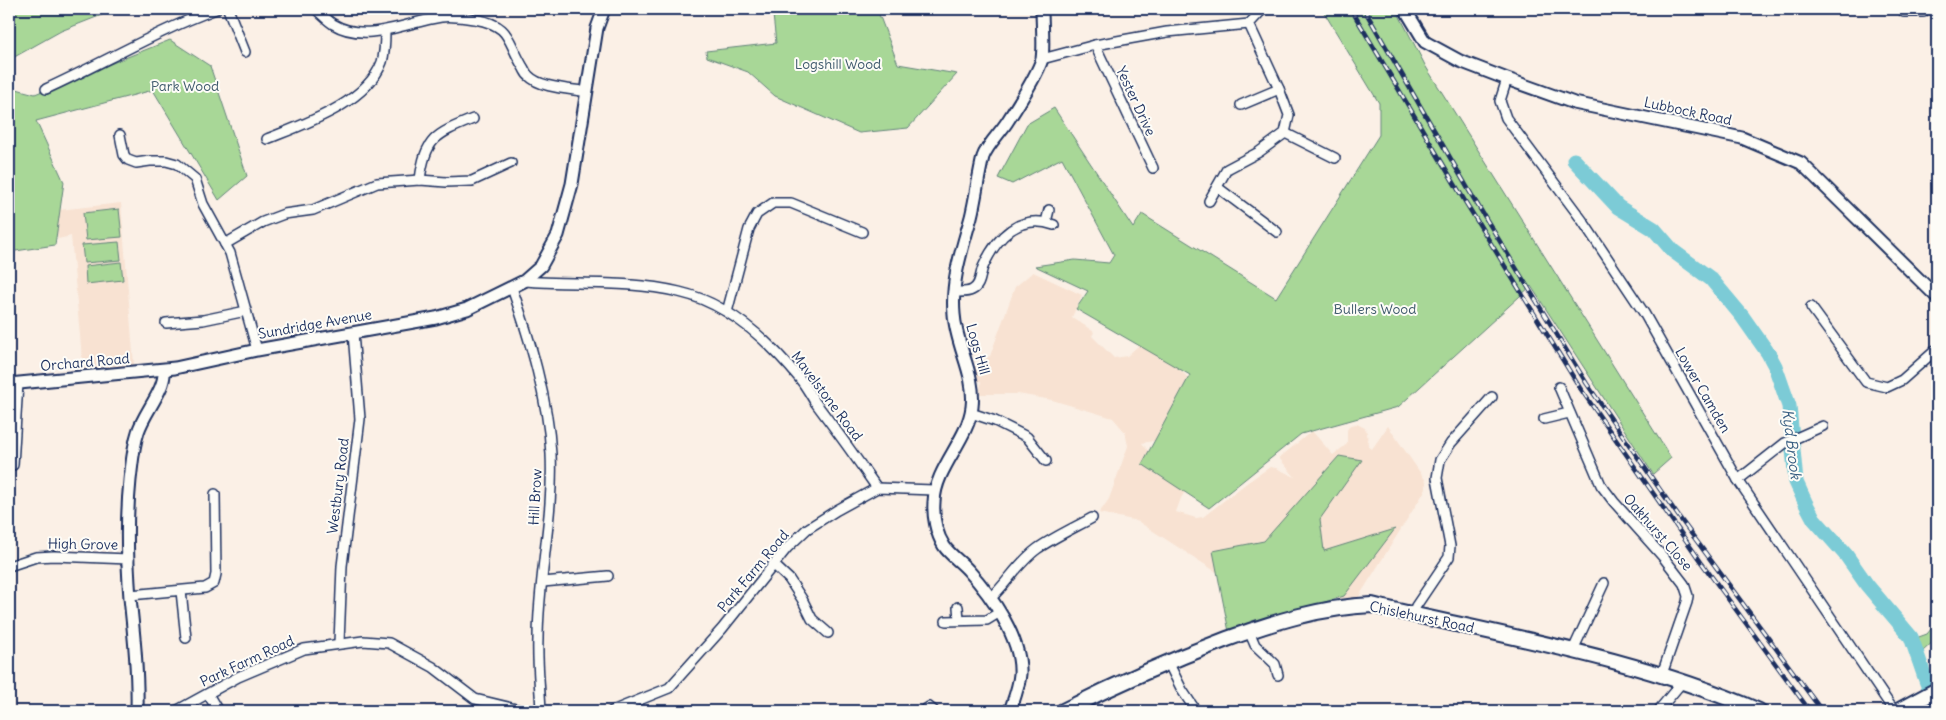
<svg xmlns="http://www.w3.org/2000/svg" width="1946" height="720" viewBox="0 0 1946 720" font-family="Delius,sans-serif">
<rect width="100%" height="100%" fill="#fbf0e6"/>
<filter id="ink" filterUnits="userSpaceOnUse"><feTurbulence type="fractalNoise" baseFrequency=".02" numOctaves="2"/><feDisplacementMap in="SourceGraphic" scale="10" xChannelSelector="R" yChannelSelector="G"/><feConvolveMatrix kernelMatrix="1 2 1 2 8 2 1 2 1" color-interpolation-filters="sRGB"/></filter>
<g filter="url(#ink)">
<g fill="#f8e2d2">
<polygon points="121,203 134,365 83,369 71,236 58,239 50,211"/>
<polygon points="1033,272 1082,295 1072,317 1094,332 1092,336 1114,358 1127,356 1148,337 1200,390 1159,440 1142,443 1149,452 1195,476 1181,498 1176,512 1196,518 1203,517 1248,482 1270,467 1276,468 1295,477 1279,458 1312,431 1333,455 1347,444 1347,430 1350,425 1357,424 1365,428 1367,433 1368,446 1372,449 1388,426 1426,481 1426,489 1358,598 1334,599 1294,608 1234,593 1221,594 1218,573 1139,522 1133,520 1099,513 1109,499 1128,446 1125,432 1113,418 1052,400 1018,394 980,394 981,381 977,381 975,368 979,357 985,359 990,356 1015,287"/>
</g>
<g fill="#a8d797" stroke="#62837a">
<polygon points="9,9 117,9 61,31 9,60"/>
<polygon points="791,9 877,9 898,64 957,74 908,128 859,133 775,96 748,72 707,57 706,51 776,43 773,15 791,13"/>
<polygon points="1322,9 1396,9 1426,67 1671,458 1653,474 1531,286 1398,407 1301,434 1209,508 1142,464 1190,375 1076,309 1088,291 1035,266 1075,260 1109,263 1114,255 1062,158 1012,184 998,178 1027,124 1054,108 1133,228 1142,214 1276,298 1379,135 1379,103"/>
<polygon points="170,40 210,66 247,176 219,200 153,90 36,121 64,182 55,245 9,252 9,87 35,94"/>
<polygon points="119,209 122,237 86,240 83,213"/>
<polygon points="119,242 121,260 84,263 82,245"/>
<polygon points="121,262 123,280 86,284 85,266"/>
<polygon points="1339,456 1362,460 1320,519 1324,551 1395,529 1344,596 1229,632 1213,551 1264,541"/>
<polygon points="1937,622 1937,638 1922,652 1916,638 1927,634"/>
</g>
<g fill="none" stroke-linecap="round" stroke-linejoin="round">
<polyline stroke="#7bcbd6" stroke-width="15" points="1574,160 1618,207 1654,229 1673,251 1711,279 1742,316 1768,353 1775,366 1789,406 1796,482 1806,504 1814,519 1846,555 1867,585 1911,637 1927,683"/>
<g stroke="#1b2f5e" stroke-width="12">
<g id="minor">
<polyline points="228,9 245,52"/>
<path d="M316,9c5,5 11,11 17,15 33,20 74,-2 108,-7 10,-2 24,1 34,2 37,7 31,20 48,48 2,3 3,7 6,9 11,12 43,13 58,16"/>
<polyline points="1903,9 1904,12 1923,12 1924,9"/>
<polyline points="1095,45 1153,168"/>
<polyline points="1042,59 1095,45 1167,32 1249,24 1263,9"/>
<polyline points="1507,79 1500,101 1506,118 1582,220 1644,313 1738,480 1894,711"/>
<path d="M46,89c57,-26 111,-58 170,-80"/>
<polyline points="1241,105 1279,89"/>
<polyline points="1285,133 1335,158"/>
<polyline points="120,135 124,155 128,160 136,163 150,161 166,161 177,164 195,179 203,204 230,253 257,350"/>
<path d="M267,139c37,-15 100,-36 115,-77 3,-10 3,-20 3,-31"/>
<path d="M420,180c5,-42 16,-46 53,-61"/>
<polyline points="1217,187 1277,232"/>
<polyline points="1209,201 1227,169 1259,152 1285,133 1289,115 1279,89 1249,24"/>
<polyline points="1046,222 1049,210"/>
<polyline points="225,244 263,222 284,214 313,210 377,183 420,180 446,182 472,181 511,163"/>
<path d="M524,281c52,4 104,-1 155,11 49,11 90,49 121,87 6,7 10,15 15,23 21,28 42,57 62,86"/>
<path d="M512,288c18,52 36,111 39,166 3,62 -13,123 -13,185 -1,24 2,48 3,72"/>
<path d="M953,292c6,0 14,1 19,-2 9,-4 8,-16 11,-23 14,-31 37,-54 71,-42"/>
<polyline points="1811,307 1866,382 1887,387 1902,380 1937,349"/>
<polyline points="727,312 749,229 757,214 773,203 791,203 862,232"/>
<polyline points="166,323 203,320 246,311"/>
<polyline points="1559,387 1601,485 1614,502 1664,558 1684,584 1688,596 1687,602 1662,674"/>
<polyline points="971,413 995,421 1027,437 1046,461"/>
<polyline points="1544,419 1569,413"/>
<polyline points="13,465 18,383"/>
<polyline points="1738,480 1785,443 1823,426"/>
<polyline points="773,564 789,579 802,599 812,619 828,633"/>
<polyline points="9,566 36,557 54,556 129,559"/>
<polyline points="543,582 608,576"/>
<polyline points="181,591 186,638"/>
<polyline points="130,595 205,588 214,583 216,574 215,494"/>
<path d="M991,598c16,-15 28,-36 46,-49 17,-12 37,-21 55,-31"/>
<polyline points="958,607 959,620"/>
<polyline points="1412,615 1416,606 1449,557 1450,546 1437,478 1440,460 1451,443 1492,397"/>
<polyline points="946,621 987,620 1000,612"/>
<polyline points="1249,631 1255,645 1275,664 1278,675"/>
<polyline points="339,643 342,566 360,419 353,333"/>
<polyline points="1573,650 1604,583"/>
<polyline points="1168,662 1182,690 1196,711"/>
<polyline points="208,694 218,711"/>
<polyline points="176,711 238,677 304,649 363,641 389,643 433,667 475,699 524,711"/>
<polyline points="612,711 669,688 722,629 787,548 807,529 837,510 877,488 934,490"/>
<polyline points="923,711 929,707 934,711"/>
<polyline points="1658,711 1683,681"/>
</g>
</g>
<g stroke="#1b2f5e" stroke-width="15">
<g id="tertiary">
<polyline points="1405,9 1425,42 1460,61 1507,79 1574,103 1742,138 1801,163 1937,297"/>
<polyline points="9,384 175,368 257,350 436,318 467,309 524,281 541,266 558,235 572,184 597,28 604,9"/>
<path d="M137,711c1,-38 -3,-75 -7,-113 -3,-39 -4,-79 0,-118 2,-16 3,-33 8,-48 6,-20 28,-43 26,-62"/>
<path d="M1010,711c4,-12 9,-24 10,-37 2,-35 -29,-79 -52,-104 -7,-8 -18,-15 -24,-24 -8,-13 -11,-30 -10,-44 1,-34 34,-62 38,-95 4,-33 -16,-60 -18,-93 -3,-34 8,-65 17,-97 5,-20 7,-40 12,-60 4,-12 17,-24 24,-35 9,-14 31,-48 35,-63 2,-13 0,-37 0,-50"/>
</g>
</g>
<g stroke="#1b2f5e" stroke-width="18">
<g id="secondary">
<path d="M1063,711c53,-27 108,-51 164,-72 47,-17 94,-32 145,-34 130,31 263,52 387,106"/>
<polyline points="1898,711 1937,690"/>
</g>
</g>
<use href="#minor" stroke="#fdfcf7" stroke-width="9"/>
<use href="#tertiary" stroke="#fdfcf7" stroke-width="11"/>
<use href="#secondary" stroke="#fdfcf7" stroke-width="14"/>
<g stroke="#1b2f5e" stroke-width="4.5">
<g id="rail">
<polyline points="1351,9 1466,203 1580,388 1701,562 1810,711"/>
<polyline points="1364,9 1474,199 1587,384 1679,517 1822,711"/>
</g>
</g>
<use href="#rail" stroke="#fdfcf7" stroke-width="2.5" stroke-dasharray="8" stroke-linecap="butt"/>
</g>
</g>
<g text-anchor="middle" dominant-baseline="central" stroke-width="4" stroke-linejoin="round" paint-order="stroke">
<g font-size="14" fill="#3e596c" stroke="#fdfcf7">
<text x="838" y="64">Logshill Wood</text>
<text x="185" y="86">Park Wood</text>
<text x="1375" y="309">Bullers Wood</text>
</g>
<g font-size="14" fill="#1b2f5e" stroke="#fdfcf7">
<text transform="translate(1136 101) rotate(65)">Yester Drive</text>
<text transform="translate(1688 111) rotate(12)">Lubbock Road</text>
<text transform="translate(315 324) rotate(-10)">Sundridge Avenue</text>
<text transform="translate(978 349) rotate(74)">Logs Hill</text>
<text transform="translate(85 362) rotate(-5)">Orchard Road</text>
<text transform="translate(1703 390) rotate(60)">Lower Camden</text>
<text transform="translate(827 396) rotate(53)">Mavelstone Road</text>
<text transform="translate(338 486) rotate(-83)">Westbury Road</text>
<text transform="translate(535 497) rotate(-87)">Hill Brow</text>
<text transform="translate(1658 532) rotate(49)">Oakhurst Close</text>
<text transform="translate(83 544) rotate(1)">High Grove</text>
<text transform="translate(753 571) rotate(-50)">Park Farm Road</text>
<text transform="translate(1422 617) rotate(12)">Chislehurst Road</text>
<text transform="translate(247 661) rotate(-25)">Park Farm Road</text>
</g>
<g font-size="15" font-style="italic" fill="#385e82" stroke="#fdfcf7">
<text transform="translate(1792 444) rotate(83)">Kyd Brook</text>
</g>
</g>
<rect width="1946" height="720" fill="none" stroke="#fdfcf7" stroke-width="30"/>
<rect x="15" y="15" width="1916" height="690" fill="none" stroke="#1b2f5e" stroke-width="2" filter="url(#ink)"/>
</svg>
